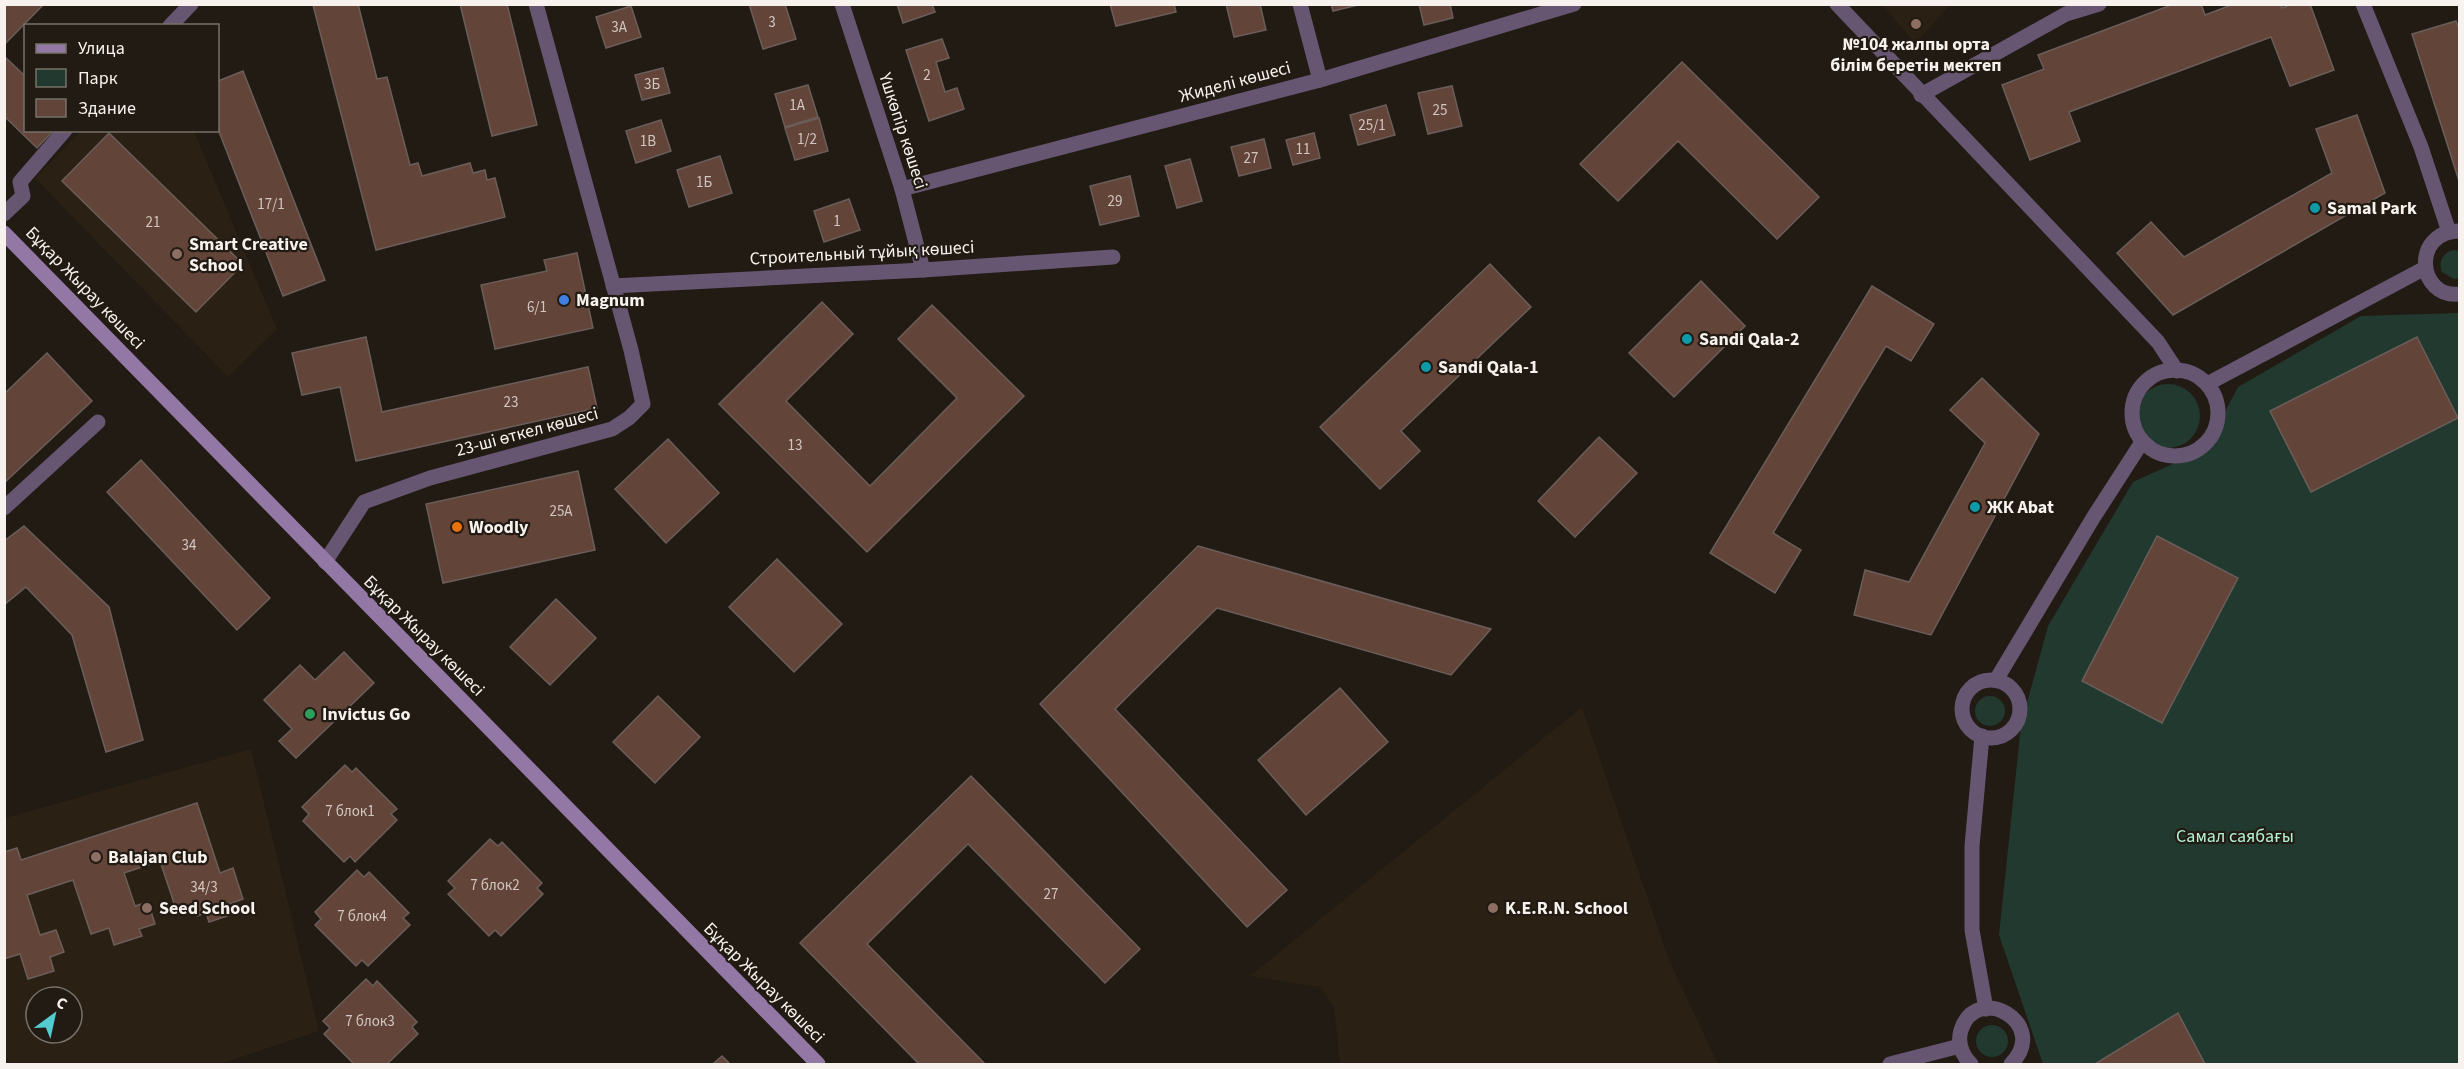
<svg xmlns="http://www.w3.org/2000/svg" width="2464" height="1069" viewBox="0 0 2464 1069" font-family="'Source Sans 3',sans-serif">
<rect width="100%" height="100%" fill="#211b13"/>
<g fill="#2a2013" fill-rule="evenodd">
<polygon points="1883,5 1950,5 1915,44"/>
<polygon points="81,131 194,131 277,329 228,377 35,178"/>
<polygon points="1582,707 1669,960 1718,1064 1340,1064 1334,1007 1320,987 1250,976"/>
<path d="M251,749l68,282 -99,33h-215v-246zM36,997h36v36h-36z"/>
</g>
<g fill="#21392f">
<path d="M2454,250l5,1 1,27 -6,1 -12,-7c-4,-11 1,-20 12,-22z"/>
<polygon points="2459,313 2459,1064 2043,1064 1999,935 2021,725 2048,626 2133,482 2205,449 2238,387 2361,316"/>
<circle cx="2168" cy="416" r="32"/>
<circle cx="1990" cy="711" r="15"/>
<circle cx="1992" cy="1041" r="16"/>
</g>
<g fill="#624439" stroke="#6b5e5a" stroke-width="1.5">
<polygon points="4,4 44,4 4,45"/>
<polygon points="358,4 377,79 387,77 410,165 418,163 422,176 470,163 473,173 485,170 487,180 495,178 505,217 376,250 313,5"/>
<polygon points="460,4 507,4 537,125 492,136"/>
<polygon points="749,4 785,4 796,39 763,49"/>
<polygon points="897,4 932,4 935,12 903,23"/>
<polygon points="1110,4 1174,4 1176,12 1116,26"/>
<polygon points="1226,4 1260,4 1266,30 1234,37"/>
<polygon points="1331,4 1362,4 1333,11"/>
<polygon points="1419,4 1450,4 1453,18 1424,25"/>
<polygon points="2174,4 2201,4 2205,15 2234,4 2281,4 2282,8 2292,4 2310,4 2334,70 2290,86 2271,37 2069,112 2080,141 2030,160 2002,85 2044,69 2038,55"/>
<polygon points="631,6 641,37 606,48 596,17"/>
<polygon points="2456,21 2460,31 2460,184 2412,34"/>
<polygon points="942,39 949,58 936,62 945,92 957,88 964,109 929,121 906,50"/>
<polygon points="4,56 26,77 26,130 54,130 37,148 4,116"/>
<polygon points="1682,62 1819,197 1777,239 1678,141 1618,201 1580,164"/>
<polygon points="663,68 670,93 642,100 635,75"/>
<polygon points="243,71 325,280 283,296 218,129 218,81"/>
<polygon points="808,85 818,117 785,127 775,94"/>
<polygon points="1452,86 1462,126 1428,134 1418,93"/>
<polygon points="1386,105 1395,135 1358,145 1350,115"/>
<polygon points="2357,115 2385,193 2173,315 2117,253 2151,222 2184,257 2332,173 2316,129"/>
<polygon points="819,118 828,151 795,160 785,128"/>
<polygon points="661,120 671,151 636,163 626,131"/>
<polygon points="109,133 243,264 196,312 62,181"/>
<polygon points="1314,133 1320,158 1293,165 1286,140"/>
<polygon points="1264,139 1271,168 1239,176 1231,147"/>
<polygon points="720,156 732,193 689,207 677,170"/>
<polygon points="1190,159 1202,201 1177,208 1165,166"/>
<polygon points="1130,176 1139,216 1100,225 1090,186"/>
<polygon points="849,199 860,230 824,242 814,211"/>
<polygon points="577,253 593,328 495,349 481,285 547,271 544,260"/>
<polygon points="1490,264 1531,307 1401,431 1420,451 1380,489 1320,427"/>
<polygon points="1701,281 1745,326 1674,397 1629,353"/>
<polygon points="1872,286 1934,324 1911,361 1886,346 1773,533 1801,550 1775,593 1710,553"/>
<polygon points="822,302 853,334 786,401 870,486 957,398 898,339 932,305 1024,396 867,552 719,404"/>
<polygon points="366,337 382,412 588,367 597,408 356,461 340,387 302,395 292,353"/>
<polygon points="2417,337 2458,418 2311,492 2270,411"/>
<polygon points="47,353 92,401 4,483 4,394"/>
<polygon points="1982,378 2039,434 1931,635 1854,615 1865,570 1909,582 1985,443 1950,410"/>
<polygon points="1599,437 1637,473 1575,537 1538,501"/>
<polygon points="668,439 719,493 666,543 615,489"/>
<polygon points="141,460 270,598 237,630 107,492"/>
<polygon points="578,471 595,550 443,583 426,504"/>
<polygon points="24,526 109,607 143,740 106,752 72,635 26,587 4,605 4,541"/>
<polygon points="2157,536 2238,578 2162,723 2082,681"/>
<polygon points="1198,546 1491,629 1451,675 1217,608 1115,709 1287,890 1247,927 1040,704"/>
<polygon points="777,559 842,624 794,672 729,607"/>
<polygon points="556,599 596,638 550,685 510,647"/>
<polygon points="344,652 374,683 296,758 279,741 292,729 264,700 300,665 315,680"/>
<polygon points="1340,688 1388,742 1306,815 1258,760"/>
<polygon points="658,696 700,737 655,783 613,742"/>
<polygon points="345,765 352,772 356,768 397,809 391,814 397,820 355,862 350,856 344,862 303,821 309,814 302,807"/>
<polygon points="971,776 1140,949 1105,983 968,844 867,944 985,1064 919,1064 800,943"/>
<polygon points="197,803 220,873 233,868 243,899 226,905 230,915 209,922 206,913 197,916 193,904 176,909 160,861 124,873 135,906 148,902 155,924 139,929 142,936 114,945 109,928 91,934 73,880 27,895 40,935 56,930 64,952 50,957 54,971 28,979 20,954 4,959 4,852 17,848 21,860"/>
<polygon points="490,839 498,846 502,842 542,883 537,888 543,894 501,936 495,930 489,936 448,894 455,888 448,881"/>
<polygon points="357,870 364,877 369,872 409,913 403,918 410,925 368,966 362,960 356,966 315,925 321,919 315,912"/>
<polygon points="366,979 373,986 377,981 417,1022 412,1027 418,1034 387,1064 354,1064 324,1034 330,1028 323,1021"/>
<polygon points="2178,1013 2205,1064 2095,1064"/>
<polygon points="722,1056 730,1064 713,1064"/>
</g>
<g fill="none" stroke-linecap="round" stroke-linejoin="round">
<g stroke="#675672" stroke-width="15">
<polyline points="842,4 902,189 923,270"/>
<polyline points="1300,4 1320,80"/>
<polyline points="1837,4 2158,342 2177,371"/>
<polyline points="2363,4 2421,147 2449,232"/>
<polyline points="170,26 191,4"/>
<polyline points="1921,95 2066,14 2099,4"/>
<polyline points="902,189 1320,80 1574,4"/>
<polyline points="4,214 23,196 20,182 65,130"/>
<path d="M2460,231c-49,0 -43,68 0,63"/>
<polyline points="613,286 923,270 1113,257"/>
<circle cx="2175" cy="413" r="43"/>
<polyline points="2207,384 2425,268"/>
<polyline points="4,508 98,422"/>
<polyline points="325,562 364,502 430,478 612,429 629,418 643,404 631,350 536,4"/>
<polyline points="1996,680 2093,518 2142,442"/>
<circle cx="1991" cy="709" r="29"/>
<polyline points="1982,736 1972,846 1972,930 1986,1009"/>
<polyline points="1890,1064 1960,1046"/>
<path d="M1971,1064c-9,-9 -14,-20 -10,-34 16,-49 90,-6 50,34"/>
</g>
<polyline stroke="#9377a4" stroke-width="15" points="4,233 818,1064"/>
</g>
<g fill="#8d6e63" stroke="#211b13" stroke-width="2">
<circle cx="1916" cy="24" r="6"/>
<circle cx="177" cy="254" r="6"/>
<circle cx="96" cy="857" r="6"/>
<circle cx="147" cy="908" r="6"/>
<circle cx="1493" cy="908" r="6"/>
</g>
<g fill="#0f9aa8" stroke="#211b13" stroke-width="2">
<circle cx="2315" cy="208" r="6"/>
<circle cx="1687" cy="339" r="6"/>
<circle cx="1426" cy="367" r="6"/>
<circle cx="1975" cy="507" r="6"/>
</g>
<circle fill="#3f7fe0" stroke="#211b13" stroke-width="2" cx="564" cy="300" r="6"/>
<circle fill="#e8710a" stroke="#211b13" stroke-width="2" cx="457" cy="527" r="6"/>
<circle fill="#2e9e5b" stroke="#211b13" stroke-width="2" cx="310" cy="714" r="6"/>
<g text-anchor="middle" dominant-baseline="central" stroke-width="4.5" stroke-linejoin="round" paint-order="stroke">
<g font-size="15" fill="#d2c6c0">
<text x="772" y="22">3</text>
<text x="619" y="27">3А</text>
<text x="927" y="75">2</text>
<text x="652" y="84">3Б</text>
<text x="797" y="105">1А</text>
<text x="1440" y="110">25</text>
<text x="1372" y="125">25/1</text>
<text x="807" y="139">1/2</text>
<text x="648" y="141">1В</text>
<text x="1303" y="149">11</text>
<text x="1251" y="158">27</text>
<text x="704" y="182">1Б</text>
<text x="1115" y="201">29</text>
<text x="271" y="204">17/1</text>
<text x="837" y="221">1</text>
<text x="153" y="222">21</text>
<text x="537" y="307">6/1</text>
<text x="511" y="402">23</text>
<text x="795" y="445">13</text>
<text x="561" y="511">25А</text>
<text x="189" y="545">34</text>
<text x="350" y="811">7 блок1</text>
<text x="495" y="885">7 блок2</text>
<text x="204" y="887">34/3</text>
<text x="1051" y="894">27</text>
<text x="362" y="916">7 блок4</text>
<text x="370" y="1021">7 блок3</text>
</g>
<g font-size="18" font-weight="bold" fill="#f7f2ed" stroke="#211b13" text-anchor="start">
<text x="1916" y="44" text-anchor="middle">№104 жалпы орта<tspan x="1916" dy="21">білім беретін мектеп</tspan></text>
<text x="2327" y="208">Samal Park</text>
<text x="189" y="244">Smart Creative<tspan x="189" dy="21">School</tspan></text>
<text x="576" y="300">Magnum</text>
<text x="1699" y="339">Sandi Qala-2</text>
<text x="1438" y="367">Sandi Qala-1</text>
<text x="1987" y="507">ЖК Abat</text>
<text x="469" y="527">Woodly</text>
<text x="322" y="714">Invictus Go</text>
<text x="108" y="857">Balajan Club</text>
<text x="159" y="908">Seed School</text>
<text x="1505" y="908">K.E.R.N. School</text>
</g>
<g font-size="18" fill="#f7f2ed" stroke="#211b13">
<text transform="translate(1235 82) rotate(-15)">Жиделі көшесі</text>
<text transform="translate(903 131) rotate(72)">Үшкөпір көшесі</text>
<text transform="translate(862 253) rotate(-3)">Строительный тұйық көшесі</text>
<text transform="translate(85 288) rotate(46)">Бұқар Жырау көшесі</text>
<text transform="translate(527 432) rotate(-15)">23-ші өткел көшесі</text>
<text transform="translate(424 636) rotate(45)">Бұқар Жырау көшесі</text>
<text transform="translate(764 983) rotate(45)">Бұқар Жырау көшесі</text>
</g>
<g font-size="18" fill="#b3f3d5" stroke="#211b13">
<text x="2235" y="836">Самал саябағы</text>
</g>
</g>
<rect width="2464" height="1069" fill="none" stroke="#f7f2ed" stroke-width="12"/>
<rect x="24" y="24" width="195" height="108" fill="#211b13" stroke="#77716a" stroke-width="1.5"/>
<rect x="36" y="44" width="30" height="9" fill="#9377a4" stroke="#77716a" stroke-width="1.5"/>
<text x="78" y="54" font-size="18" fill="#f7f2ed">Улица</text>
<rect x="36" y="69" width="30" height="18" fill="#21392f" stroke="#77716a" stroke-width="1.5"/>
<text x="78" y="84" font-size="18" fill="#f7f2ed">Парк</text>
<rect x="36" y="99" width="30" height="18" fill="#624439" stroke="#77716a" stroke-width="1.5"/>
<text x="78" y="114" font-size="18" fill="#f7f2ed">Здание</text>
<g transform="translate(54 1015) rotate(33)"><circle r="28" fill="#211b13" stroke="#77716a" stroke-width="1.5"/>
<path d="M0-4.5L10 22L0 15L-10 22Z" fill="#52ccd1"/>
<text y="-9" font-size="16" font-weight="bold" text-anchor="middle" fill="#f7f2ed">С</text>
</g>
</svg>
